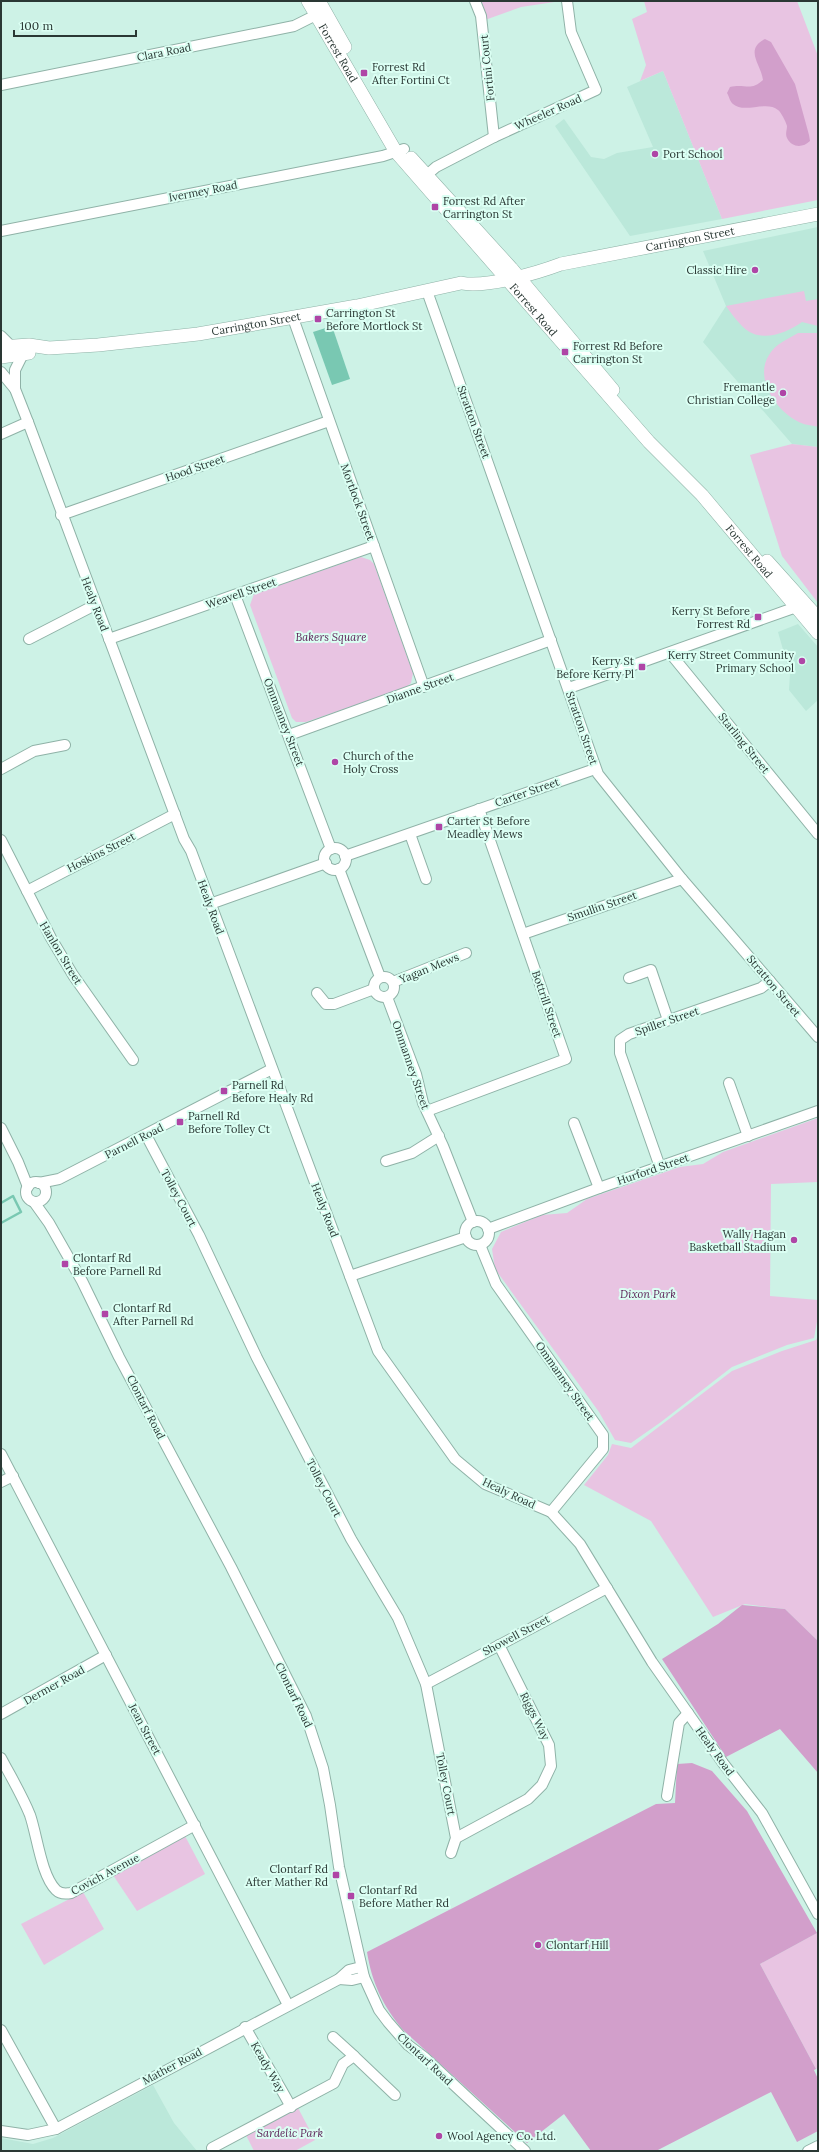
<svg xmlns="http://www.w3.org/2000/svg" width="819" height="2152" viewBox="0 0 819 2152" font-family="Lora,serif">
<rect width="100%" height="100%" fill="#cdf2e6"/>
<g fill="#bbe8da">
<polygon points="663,71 722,219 630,236 555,126 564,119 591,157 604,159 617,153 653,147 627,87"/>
<polygon points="818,227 818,447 792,444 703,342 726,306 703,251"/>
<polygon points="798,624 818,647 818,700 806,711 789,690 790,674 778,632"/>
<polygon points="153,2085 174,2123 197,2151 1,2151 1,2138 33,2144 53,2138"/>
</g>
<g fill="#e8c4e2">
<polygon points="480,1 561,1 521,7 485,20"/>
<polygon points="644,1 797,1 818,56 818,200 722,219 663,71 640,81 646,65 632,19 647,12"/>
<path d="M804,291l2,10 12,-2v27l-16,-4c-17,12 -43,22 -60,4 -6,-6 -11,-13 -16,-20z"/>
<path d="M798,333h20v94c-7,-2 -15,-2 -21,-6 -21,-11 -43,-43 -28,-66 6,-11 19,-16 29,-22z"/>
<polygon points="792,444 818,447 818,603 782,556 750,455"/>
<polygon points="361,557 370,560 374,564 413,673 411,683 405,688 306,722 296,722 292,718 250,605 254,594"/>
<polygon points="818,1118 818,1182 771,1184 770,1296 818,1300 818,1316 814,1338 787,1345 732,1367 661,1422 631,1443 615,1440 599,1412 495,1269 492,1249 501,1232 542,1215 567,1213 587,1199 680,1167 703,1164 723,1152"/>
<polygon points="818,1336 818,1641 785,1609 745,1604 713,1617 651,1521 584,1485 608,1455 612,1444 631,1448 732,1371 782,1351 816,1340"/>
<polygon points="185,1836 205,1874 137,1911 113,1875"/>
<polygon points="83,1892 104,1929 44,1965 21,1924"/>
<polygon points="817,1933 818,2068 816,2069 760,1964"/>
<polygon points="298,2108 315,2140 295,2151 254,2151 246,2135"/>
</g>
<g fill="#d29fcb">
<path d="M765,39l6,3 24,42 14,51 1,6c-7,7 -18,7 -23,-3 -2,-4 0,-8 0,-12 -1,-4 -6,-14 -9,-16 -11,-10 -34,4 -45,-6 -3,-2 -4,-8 -6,-11l3,-6c15,-4 20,5 33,-7 -2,-16 -19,-30 2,-41z"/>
<polygon points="742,1605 785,1609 818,1641 818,1773 780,1729 726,1757 662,1659 718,1624"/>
<path d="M692,1763l20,8 35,40 70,122 -57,31 56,105 -2,1 4,9v52l-21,11 -26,-50 -115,59h-65l-27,-37 -37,29 -124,-113c-20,-24 -31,-47 -36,-78l289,-148 19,-1 2,-39z"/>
</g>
<polygon fill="#79c8b2" points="332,326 350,379 332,385 313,332"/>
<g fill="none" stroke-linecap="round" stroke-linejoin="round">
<polyline stroke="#79c8b2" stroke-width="2.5" points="1,1203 13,1196 21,1212 1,1223"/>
<g stroke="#8fb2a7" stroke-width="12">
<g id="minor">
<polyline points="475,1 481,16 494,137"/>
<polyline points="1,85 294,26 322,12"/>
<polyline points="421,180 436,167 494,137 596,90 571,32 567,1"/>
<polyline points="1,231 383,156 404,149"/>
<polyline points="427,291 598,774 682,879 818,1037"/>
<polyline points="293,318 424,687"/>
<polyline points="1,336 11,346"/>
<polyline points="1,372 15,389 28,422 184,839 191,851 378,1351 455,1459 485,1484 551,1512 580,1544 652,1662 723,1763 762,1813 818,1914"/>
<polyline points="15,389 15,370 23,354"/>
<polyline points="1,434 28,422"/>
<polyline points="61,515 329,421"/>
<polyline points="235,595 331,849"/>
<polyline points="29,639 95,605"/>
<polyline points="109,639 374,546"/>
<polyline points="670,653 818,834"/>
<polyline points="569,688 802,605"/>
<polyline points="289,735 551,640"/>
<polyline points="1,769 34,751 65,745"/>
<polyline points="410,834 426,879"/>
<polyline points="1,840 51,938 73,975 133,1060"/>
<circle cx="335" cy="859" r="11"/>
<polyline points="345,856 595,769"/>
<polyline points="339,869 380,977"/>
<polyline points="27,891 175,814"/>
<polyline points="210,904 326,863"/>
<polyline points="523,934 682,879"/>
<circle cx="384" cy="987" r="10"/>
<polyline points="629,978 651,970 668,1020"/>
<polyline points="393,982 466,953"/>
<polyline points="317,993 326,1004 334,1004 374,989"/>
<polyline points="387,997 416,1074 423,1103 443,1146 473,1222"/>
<polyline points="729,1083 748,1136"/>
<polyline points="427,1111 566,1059 479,809"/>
<polyline points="574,1123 599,1188"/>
<polyline points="1,1128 18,1162 28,1187"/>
<polyline points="146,1135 199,1235 257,1358 351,1539 398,1618 426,1684 456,1838 451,1853"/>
<polyline points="386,1161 412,1153 439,1136"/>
<polyline points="660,1167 620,1053 620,1040 629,1034 761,988 770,981"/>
<circle cx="36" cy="1192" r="10"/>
<polyline points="39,1183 59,1179 272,1069"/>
<polyline points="34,1202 49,1223 82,1281 119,1357 231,1567 306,1716 323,1768 330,1805 339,1867 364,1977 379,2010 388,2022 408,2045 424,2057 525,2151"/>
<circle cx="477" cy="1233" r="12"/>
<polyline points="488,1229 599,1188 818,1111"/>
<polyline points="480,1245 496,1284 603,1435 603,1449 551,1512"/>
<polyline points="350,1276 466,1237"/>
<polyline points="1,1454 288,2005"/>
<polyline points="1,1482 13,1476"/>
<polyline points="426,1684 607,1588"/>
<polyline points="1,1714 106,1655"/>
<path d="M1,1758c10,19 21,37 29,57 7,20 11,60 26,75 4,4 10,4 15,3l124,-68"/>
<polyline points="667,1796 679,1723 688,1713"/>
<polyline points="456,1838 528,1799 542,1785 551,1766 549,1745 499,1645"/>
<polyline points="339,1979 352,1980 364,1977"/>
<path d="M245,2027c15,27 31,52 46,80"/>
<polyline points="1,2030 56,2129"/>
<polyline points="333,2037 354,2056"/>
<polyline points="1,2131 28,2135 56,2129 339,1979 349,1970 361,1967"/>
<polyline points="212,2148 334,2083 343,2064 354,2056 395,2095"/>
<polyline points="808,2151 818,2146"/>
</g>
</g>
<g stroke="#8fb2a7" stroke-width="14">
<g id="major">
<path id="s1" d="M308,1l88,151 253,290 53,53 116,138"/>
<polyline points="319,1 345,47"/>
<polyline points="411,158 511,268 613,390"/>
<path id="s2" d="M1,347l28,-2 20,3 49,-3 100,-11 159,-28 104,-23c25,5 76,-10 100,-19l257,-50"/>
<polyline points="1,357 29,353"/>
<polyline points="767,561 818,618"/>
</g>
</g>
<use href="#minor" stroke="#fff" stroke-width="10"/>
<use href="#major" stroke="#fff" stroke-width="13"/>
</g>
<g fill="#af45a6" stroke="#dbfff3" stroke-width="1.5">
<rect x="360" y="69" width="8" height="8" rx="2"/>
<circle cx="655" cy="154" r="4"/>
<rect x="431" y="203" width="8" height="8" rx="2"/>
<circle cx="755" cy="270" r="4"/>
<rect x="314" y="315" width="8" height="8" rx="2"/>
<rect x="561" y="348" width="8" height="8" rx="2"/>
<circle cx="783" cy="393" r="4"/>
<rect x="754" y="613" width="8" height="8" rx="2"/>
<circle cx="802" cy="661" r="4"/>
<rect x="638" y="663" width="8" height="8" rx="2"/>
<circle cx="335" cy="762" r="4"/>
<rect x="435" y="823" width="8" height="8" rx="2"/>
<rect x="220" y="1087" width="8" height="8" rx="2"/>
<rect x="176" y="1118" width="8" height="8" rx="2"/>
<circle cx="794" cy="1240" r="4"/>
<rect x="61" y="1260" width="8" height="8" rx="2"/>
<rect x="101" y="1310" width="8" height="8" rx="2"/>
<rect x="332" y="1871" width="8" height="8" rx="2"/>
<rect x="347" y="1892" width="8" height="8" rx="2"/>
<circle cx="538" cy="1945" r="4"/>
<circle cx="439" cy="2136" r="4"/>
</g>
<g text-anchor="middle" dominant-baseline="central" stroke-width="4" stroke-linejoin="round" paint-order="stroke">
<g font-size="11" fill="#2a3834" stroke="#dbfff3">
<text transform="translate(164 52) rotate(-11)">Clara Road</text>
<text stroke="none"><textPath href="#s1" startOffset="60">Forrest Road</textPath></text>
<text transform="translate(487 68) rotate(-96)">Fortini Court</text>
<text transform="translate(548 112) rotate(-24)">Wheeler Road</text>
<text transform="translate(203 191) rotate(-11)">Ivermey Road</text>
<text stroke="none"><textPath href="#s2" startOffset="700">Carrington Street</textPath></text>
<text stroke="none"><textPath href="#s1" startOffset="384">Forrest Road</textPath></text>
<text stroke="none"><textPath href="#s2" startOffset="257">Carrington Street</textPath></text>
<text transform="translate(474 422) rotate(70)">Stratton Street</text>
<text transform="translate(195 468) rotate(-19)">Hood Street</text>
<text transform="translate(358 502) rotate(70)">Mortlock Street</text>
<text stroke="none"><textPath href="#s1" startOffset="708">Forrest Road</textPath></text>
<text transform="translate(241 593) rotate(-19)">Weavell Street</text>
<text transform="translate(95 604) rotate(69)">Healy Road</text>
<text transform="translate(420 688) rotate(-20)">Dianne Street</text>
<text transform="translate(284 722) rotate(69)">Ommanney Street</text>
<text transform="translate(582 728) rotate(71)">Stratton Street</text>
<text transform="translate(744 743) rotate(51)">Starling Street</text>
<text transform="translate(527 792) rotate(-19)">Carter Street</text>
<text transform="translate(101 852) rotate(-27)">Hoskins Street</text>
<text transform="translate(602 906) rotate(-19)">Smullin Street</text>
<text transform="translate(211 907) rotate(70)">Healy Road</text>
<text transform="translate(61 953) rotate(59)">Hanlon Street</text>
<text transform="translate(429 968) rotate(-22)">Yagan Mews</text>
<text transform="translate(774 986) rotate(50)">Stratton Street</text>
<text transform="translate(547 1004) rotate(71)">Bottrill Street</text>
<text transform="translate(667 1021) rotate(-19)">Spiller Street</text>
<text transform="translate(411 1065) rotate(71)">Ommanney Street</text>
<text transform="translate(134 1141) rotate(-27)">Parnell Road</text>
<text transform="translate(653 1169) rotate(-19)">Hurford Street</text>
<text transform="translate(179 1198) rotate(62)">Tolley Court</text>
<text transform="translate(325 1210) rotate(69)">Healy Road</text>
<text transform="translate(565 1381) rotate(55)">Ommanney Street</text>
<text transform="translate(146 1407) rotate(63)">Clontarf Road</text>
<text transform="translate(324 1488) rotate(63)">Tolley Court</text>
<text transform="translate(509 1493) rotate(25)">Healy Road</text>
<text transform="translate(516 1635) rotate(-28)">Showell Street</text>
<text transform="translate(54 1685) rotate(-29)">Dermer Road</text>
<text transform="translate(294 1695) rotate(64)">Clontarf Road</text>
<text transform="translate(535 1716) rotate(63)">Riggs Way</text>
<text transform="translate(145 1729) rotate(62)">Jean Street</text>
<text transform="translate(715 1751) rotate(54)">Healy Road</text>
<text transform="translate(446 1784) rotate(79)">Tolley Court</text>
<text transform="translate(105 1874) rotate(-28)">Covich Avenue</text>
<text transform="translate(425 2059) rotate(43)">Clontarf Road</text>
<text transform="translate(172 2066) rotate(-28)">Mather Road</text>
<text transform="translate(268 2067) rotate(60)">Keady Way</text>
</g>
<g font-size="11" fill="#2a3834" stroke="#dbfff3" text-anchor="start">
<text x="372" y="67">Forrest Rd<tspan x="372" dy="13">After Fortini Ct</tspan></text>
<text x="663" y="154">Port School</text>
<text x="443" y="201">Forrest Rd After<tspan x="443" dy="13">Carrington St</tspan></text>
<text x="747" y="270" text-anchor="end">Classic Hire</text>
<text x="326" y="313">Carrington St<tspan x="326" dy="13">Before Mortlock St</tspan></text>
<text x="573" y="346">Forrest Rd Before<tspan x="573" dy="13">Carrington St</tspan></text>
<text x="775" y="387" text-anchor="end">Fremantle<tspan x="775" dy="13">Christian College</tspan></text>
<text x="750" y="611" text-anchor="end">Kerry St Before<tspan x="750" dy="13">Forrest Rd</tspan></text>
<text x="794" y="655" text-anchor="end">Kerry Street Community<tspan x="794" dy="13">Primary School</tspan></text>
<text x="634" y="661" text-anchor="end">Kerry St<tspan x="634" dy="13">Before Kerry Pl</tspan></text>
<text x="343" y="756">Church of the<tspan x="343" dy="13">Holy Cross</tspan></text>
<text x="447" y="821">Carter St Before<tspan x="447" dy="13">Meadley Mews</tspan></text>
<text x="232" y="1085">Parnell Rd<tspan x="232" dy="13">Before Healy Rd</tspan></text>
<text x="188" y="1116">Parnell Rd<tspan x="188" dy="13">Before Tolley Ct</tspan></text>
<text x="786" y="1234" text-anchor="end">Wally Hagan<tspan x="786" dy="13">Basketball Stadium</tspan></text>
<text x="73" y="1258">Clontarf Rd<tspan x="73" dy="13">Before Parnell Rd</tspan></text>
<text x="113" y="1308">Clontarf Rd<tspan x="113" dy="13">After Parnell Rd</tspan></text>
<text x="328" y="1869" text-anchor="end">Clontarf Rd<tspan x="328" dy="13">After Mather Rd</tspan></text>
<text x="359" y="1890">Clontarf Rd<tspan x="359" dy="13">Before Mather Rd</tspan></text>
<text x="546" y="1945">Clontarf Hill</text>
<text x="447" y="2136">Wool Agency Co. Ltd.</text>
</g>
<g font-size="11" font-style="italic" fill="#5a1d54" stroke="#dbfff3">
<text x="331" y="637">Bakers Square</text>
<text x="648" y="1294">Dixon Park</text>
<text x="290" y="2133">Sardelic Park</text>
</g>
</g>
<rect width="819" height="2152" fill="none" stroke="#2a3834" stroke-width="4"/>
<path d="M14 30v6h122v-6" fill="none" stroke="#2a3834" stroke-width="2"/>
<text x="20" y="30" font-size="12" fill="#2a3834" stroke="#dbfff3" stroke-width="3" paint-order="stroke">100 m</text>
</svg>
